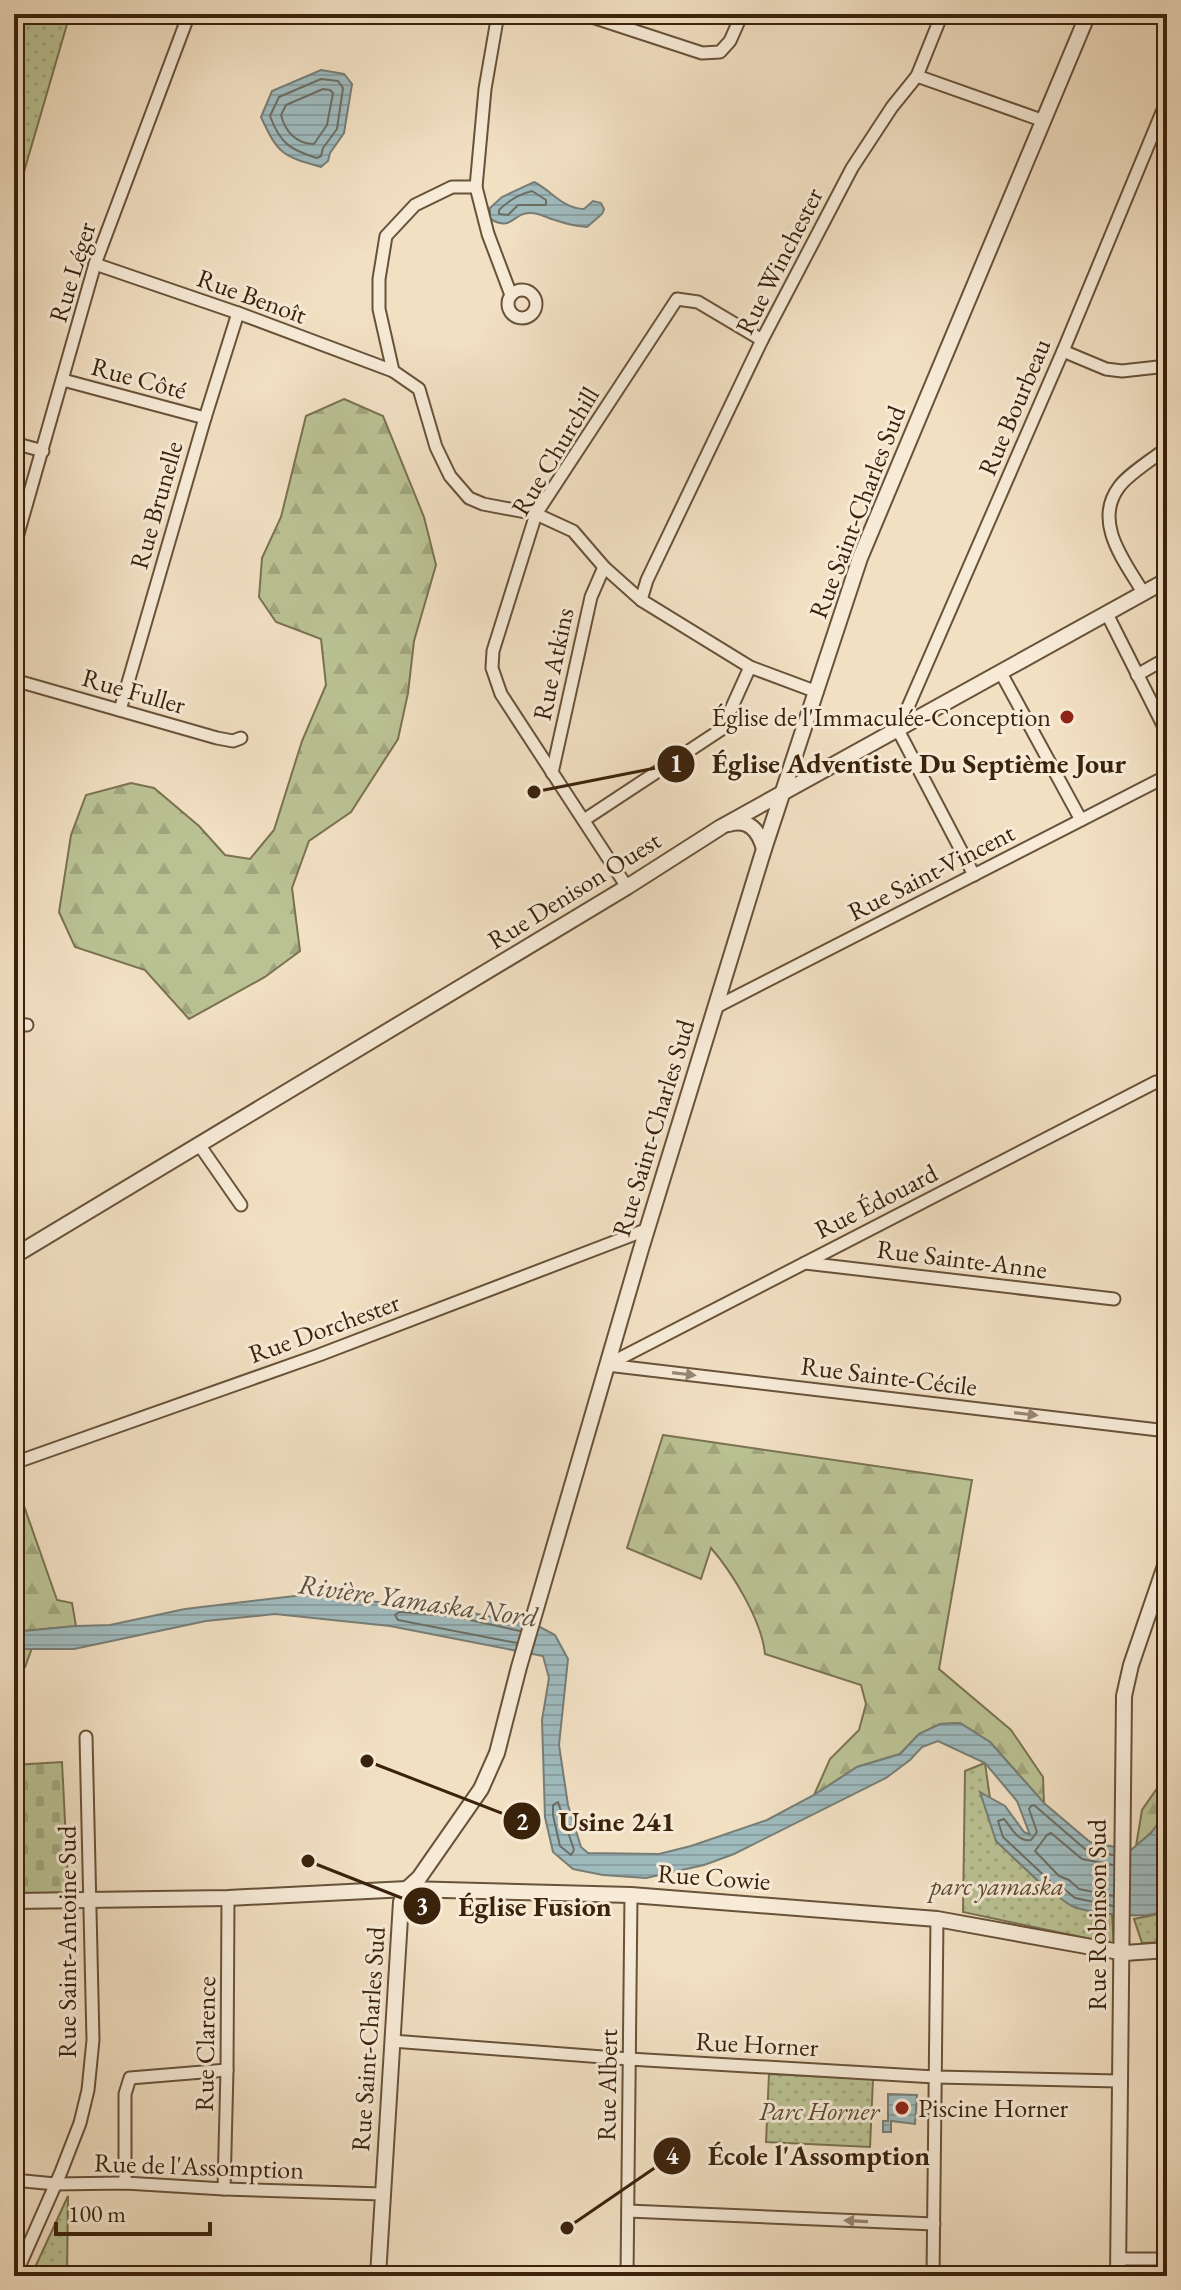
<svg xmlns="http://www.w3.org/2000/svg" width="1181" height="2290" viewBox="0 0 1181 2290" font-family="'EB Garamond',serif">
<defs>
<pattern id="forest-firs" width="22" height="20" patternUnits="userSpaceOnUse" patternTransform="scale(2)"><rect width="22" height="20" fill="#bac294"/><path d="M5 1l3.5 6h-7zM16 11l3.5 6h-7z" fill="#a1a67e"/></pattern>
<pattern id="cemetery-stones" width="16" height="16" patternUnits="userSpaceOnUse" patternTransform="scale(2)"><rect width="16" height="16" fill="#bac294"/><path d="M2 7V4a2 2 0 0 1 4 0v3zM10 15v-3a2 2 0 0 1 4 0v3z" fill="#a1a67e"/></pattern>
<pattern id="park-dots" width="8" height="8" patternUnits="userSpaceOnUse" patternTransform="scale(2)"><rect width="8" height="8" fill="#bac294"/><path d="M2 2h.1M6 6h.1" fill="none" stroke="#a1a67e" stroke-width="1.8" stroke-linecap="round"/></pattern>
<pattern id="water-rules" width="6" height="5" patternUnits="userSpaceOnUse" patternTransform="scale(2)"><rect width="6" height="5" fill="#9fbbbe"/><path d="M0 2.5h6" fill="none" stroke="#8aa0a2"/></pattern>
</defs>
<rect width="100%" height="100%" fill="#f2e0c3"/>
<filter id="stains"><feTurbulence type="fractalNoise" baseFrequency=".0025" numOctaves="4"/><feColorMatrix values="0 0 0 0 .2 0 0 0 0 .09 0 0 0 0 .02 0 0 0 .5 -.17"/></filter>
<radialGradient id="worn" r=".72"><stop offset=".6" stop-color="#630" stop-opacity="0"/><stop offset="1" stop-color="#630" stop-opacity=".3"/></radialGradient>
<g fill="url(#forest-firs)" stroke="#7a7250" stroke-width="2">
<polygon points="344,399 383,416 424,517 436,565 414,641 408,693 398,739 351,812 309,841 292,888 300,951 265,977 189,1019 145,970 75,947 59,912 71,835 86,795 131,783 154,788 199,826 225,855 250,859 274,830 302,741 326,685 321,639 276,622 259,597 262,558 281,517 306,416"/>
<path d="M663,1435l309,45 -33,189 72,61 32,47 1,26 -54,-61 -30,-19 -20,1 -21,10 -19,20 -43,13 -43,28 16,-36 29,-29 7,-26 -5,-19 -96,-31c-3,-33 -33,-82 -54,-106l-10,31 -74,-31z"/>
<polygon points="24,1506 57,1600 72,1603 76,1626 14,1632 14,1511"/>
<polygon points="32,1648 25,1667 14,1675 14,1649"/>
<path d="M1167,1774c0,40 1,45 -31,72l6,-36z"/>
</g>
<polygon fill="url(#cemetery-stones)" stroke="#7a7250" stroke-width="2" points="62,1762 69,1900 14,1901 14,1765"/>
<g fill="url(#park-dots)" stroke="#7a7250" stroke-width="2">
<polygon points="14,14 70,14 14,206"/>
<polygon points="985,1763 996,1841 1051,1893 1112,1914 1114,1944 963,1912 965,1771"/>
<polygon points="1167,1912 1167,1942 1142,1943 1134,1919"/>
<polygon points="769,2074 873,2079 870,2147 766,2142"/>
<polygon points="68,2196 67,2276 31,2276"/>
</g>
<g fill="url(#water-rules)" stroke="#777e76" stroke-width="2">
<path d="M321,70l23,4 8,10 -8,49 -14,20 -2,8 -7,6c-39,-11 -43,-13 -60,-50l11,-26z"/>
<path d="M534,182c17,8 29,27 50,27l9,-8 8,2 3,6 -2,5 -15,13c-11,-1 -21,-3 -32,-7 -8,-2 -15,-7 -24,-7 -19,-1 -17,19 -41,6v-11l12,-11z"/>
<path d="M303,1595l150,14 87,18 15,8 13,24 -9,86 9,60 13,42 7,6 71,1 32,-8 76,-26 47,-25 43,-28 43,-13 19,-20 21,-10 20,-1 30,19 54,61 46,39 41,8 20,-17 16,-22v98c-17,12 -75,5 -95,-3 -8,-4 -12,-10 -21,-13l-55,-52 -16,-49 25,14 19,26 6,3 -13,-34 -32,-38 -47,-22 -16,6 -12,13 -24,18 -152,76 -30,11 -58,13 -43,-3 -30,-6 -20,-17 -8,-35 -3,-97 7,-42 -6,-22 -153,-30 -115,-12 -69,7 -132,28h-60v-17l62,-6 34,-1 75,-16z"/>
<polygon points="888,2094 917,2095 915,2124 891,2121 891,2132 883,2132 883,2121 888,2121"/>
</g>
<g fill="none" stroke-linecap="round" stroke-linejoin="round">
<g stroke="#6c6e64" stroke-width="2">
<path d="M321,79l17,2 5,7 -6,41 -14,19 -2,8 -4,2c-27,-8 -37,-15 -47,-42l9,-19z"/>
<path d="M323,89l7,1 3,3 -6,32 -13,19c-18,0 -29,-13 -33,-29l5,-10z"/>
<path d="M532,191l14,9v5h-28l-10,10 -9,-1v-4c9,-9 21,-16 33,-19z"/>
<polyline points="517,1643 398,1620 395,1615 399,1612 452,1616 520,1631"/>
<polygon points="558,1802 574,1850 571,1855 560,1846 553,1815 553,1805"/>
<polyline points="1113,1896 1079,1889 1069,1880 1059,1876 1035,1851 1047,1835 1051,1833 1082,1859 1113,1865"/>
<path d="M1113,1906l-38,-8 -11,-9 -10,-4 -51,-48 -5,-16 6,-2c8,9 13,23 27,21l6,-8 -8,-23 2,-3 3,-1 51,44 28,6"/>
</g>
<g stroke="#685239" stroke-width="15">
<g id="minor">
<polyline points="498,14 485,89 476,187 488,234 511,295"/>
<polyline points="583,14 702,53 720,52 730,41 742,14"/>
<polyline points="917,76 942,14"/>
<polyline points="476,187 452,187 415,205 386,236 379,279 379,309 393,371 419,389 436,447 450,476 469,498 483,504 536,514 573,531 604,567 641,600 750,667 817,692"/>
<polyline points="95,264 238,313 393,371"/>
<circle cx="522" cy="304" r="14"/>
<polyline points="1063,351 1106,369 1122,371 1167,366"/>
<polyline points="63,380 205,418"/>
<polyline points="14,443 43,451"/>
<polyline points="14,548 95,264 189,14"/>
<path d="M1144,594c-18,-31 -52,-71 -25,-107 8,-12 35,-29 48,-39"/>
<polyline points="641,600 647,580 762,340 852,168 892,107 917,76 1044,121"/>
<polyline points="1107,614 1167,733"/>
<polyline points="1001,673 1081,820"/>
<polyline points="1137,675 1167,658"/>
<polyline points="14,680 217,738 233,741 241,738"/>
<polyline points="120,710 205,418 238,313"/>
<polyline points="552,773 591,597 604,567"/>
<polyline points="584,820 722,729 750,667"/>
<polyline points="974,875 898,730 1063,351 1167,100"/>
<polyline points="627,887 501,694 492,668 493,651 536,514 677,299 698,302 762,340"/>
<polyline points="716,1007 1167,776"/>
<polyline points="14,1024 27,1025"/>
<polyline points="200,1146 241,1205"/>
<polyline points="805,1263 1114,1299"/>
<polyline points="607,1365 1156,1082 1167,1079"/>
<polyline points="607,1365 1167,1431"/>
<polyline points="14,1463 319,1355 648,1229"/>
<polyline points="392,2041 629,2059 935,2077 1119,2081"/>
<polyline points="14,2180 55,2184 125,2183 224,2189 383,2194"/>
<polyline points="125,2183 125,2094 130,2078 227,2070"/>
<polyline points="224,2189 227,2070 228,1898"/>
<polyline points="628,2211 934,2224"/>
<polyline points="1118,2259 1167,2259"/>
<polyline points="15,2276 61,2172 80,2123 88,2090 93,2040 86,1737"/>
<polyline points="627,2276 631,1895"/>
<polyline points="933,2276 937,1919"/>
</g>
</g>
<g stroke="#685239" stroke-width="18">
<g id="tertiary">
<path d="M729,824c20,-6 30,7 35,25"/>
<polyline points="14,1256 627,887 721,827 1167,580"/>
<polyline points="14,1901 228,1898 407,1889 631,1895 937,1919 1125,1953 1167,1950"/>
<polyline points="378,2276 401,1902 407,1889 419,1878 481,1789 497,1753 519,1667 641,1249 764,849 860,558 1088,14"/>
<polyline points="1118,2276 1124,1696 1131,1665 1167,1560"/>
</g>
</g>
<use href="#minor" stroke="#f7ebd8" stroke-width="11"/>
<use href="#tertiary" stroke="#f7ebd8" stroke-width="14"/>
</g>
<defs><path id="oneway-solid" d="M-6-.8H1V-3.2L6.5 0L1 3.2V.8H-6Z" transform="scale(2)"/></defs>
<g fill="#988672">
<use href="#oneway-solid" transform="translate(684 1374) rotate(7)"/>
<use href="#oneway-solid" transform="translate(1026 1414) rotate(7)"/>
<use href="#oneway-solid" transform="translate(856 2221) rotate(-177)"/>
</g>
<g fill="#8f2418" stroke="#f7ebd8" stroke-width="3">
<circle cx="1067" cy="717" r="8"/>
<circle cx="902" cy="2108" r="8"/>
</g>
<g text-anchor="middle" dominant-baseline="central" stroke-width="6" stroke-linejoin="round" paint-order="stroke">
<g font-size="26" fill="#3a220b" stroke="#f7ebd8">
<text transform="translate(779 261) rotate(-63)">Rue Winchester</text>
<text transform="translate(72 272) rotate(-73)">Rue Léger</text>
<text transform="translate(252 296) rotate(20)">Rue Benoît</text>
<text transform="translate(139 378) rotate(15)">Rue Côté</text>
<text transform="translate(1014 407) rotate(-67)">Rue Bourbeau</text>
<text transform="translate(555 451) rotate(-59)">Rue Churchill</text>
<text transform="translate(156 505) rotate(-74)">Rue Brunelle</text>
<text transform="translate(857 512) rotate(-69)">Rue Saint-Charles Sud</text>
<text transform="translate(553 664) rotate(-78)">Rue Atkins</text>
<text transform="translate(134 691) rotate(16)">Rue Fuller</text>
<text transform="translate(931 872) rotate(-27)">Rue Saint-Vincent</text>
<text transform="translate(574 890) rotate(-32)">Rue Denison Ouest</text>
<text transform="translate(653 1128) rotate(-73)">Rue Saint-Charles Sud</text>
<text transform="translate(876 1201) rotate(-27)">Rue Édouard</text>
<text transform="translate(962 1259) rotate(7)">Rue Sainte-Anne</text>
<text transform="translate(324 1328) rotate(-20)">Rue Dorchester</text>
<text transform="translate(889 1376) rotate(7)">Rue Sainte-Cécile</text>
<text transform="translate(714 1877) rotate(4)">Rue Cowie</text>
<text transform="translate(1097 1915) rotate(-90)">Rue Robinson Sud</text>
<text transform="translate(67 1942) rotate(-90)">Rue Saint-Antoine Sud</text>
<text transform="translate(368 2039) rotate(-86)">Rue Saint-Charles Sud</text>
<text transform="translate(205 2044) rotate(-89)">Rue Clarence</text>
<text transform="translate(757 2044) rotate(3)">Rue Horner</text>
<text transform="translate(607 2085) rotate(-89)">Rue Albert</text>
<text transform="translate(199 2166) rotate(2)">Rue de l'Assomption</text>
</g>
<g font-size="26" fill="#3a220b" stroke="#f7ebd8" text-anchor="end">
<text x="1051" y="717">Église de l'Immaculée-Conception</text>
<text x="918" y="2108" text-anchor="start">Piscine Horner</text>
</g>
<g font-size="26" font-style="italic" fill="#5a4a2d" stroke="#f7ebd8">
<text x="997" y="1886">parc yamaska</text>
<text x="819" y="2111">Parc Horner</text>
</g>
<g font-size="28" font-style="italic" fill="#585041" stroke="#f7ebd8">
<text transform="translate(418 1600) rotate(8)">Rivière Yamaska Nord</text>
</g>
</g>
<path fill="none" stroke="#3a220b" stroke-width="3" d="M534 792L676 764M367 1761L522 1821M308 1861L422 1906M567 2228L672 2156"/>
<g fill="#3a220b" stroke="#f7ebd8" stroke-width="3">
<circle cx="534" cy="792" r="8"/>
<circle cx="367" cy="1761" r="8"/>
<circle cx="308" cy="1861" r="8"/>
<circle cx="567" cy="2228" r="8"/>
<circle cx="676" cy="764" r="20"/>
<circle cx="522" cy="1821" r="20"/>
<circle cx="422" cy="1906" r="20"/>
<circle cx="672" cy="2156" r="20"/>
</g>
<g font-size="24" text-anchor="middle" font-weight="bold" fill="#fff">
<text x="676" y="772">1</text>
<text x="522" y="1830">2</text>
<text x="422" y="1914">3</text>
<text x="672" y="2164">4</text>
</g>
<g font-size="28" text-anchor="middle" font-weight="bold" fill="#3a220b" stroke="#f7ebd8" stroke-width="6" stroke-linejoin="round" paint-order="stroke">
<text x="919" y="773">Église Adventiste Du Septième Jour</text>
<text x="617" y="1831">Usine 241</text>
<text x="535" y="1916">Église Fusion</text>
<text x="819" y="2165">École l'Assomption</text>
</g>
<rect width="1181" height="2290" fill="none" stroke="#f2e0c3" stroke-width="48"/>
<rect x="16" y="16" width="1149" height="2258" fill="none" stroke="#3a220b" stroke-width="4"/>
<rect x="24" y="24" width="1133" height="2242" fill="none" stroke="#3a220b" stroke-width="2"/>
<path d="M56 2222v12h154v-12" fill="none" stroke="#3a220b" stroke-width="4"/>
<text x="68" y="2222" font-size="24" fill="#3a220b" stroke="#f7ebd8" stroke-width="6" paint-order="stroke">100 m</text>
<rect width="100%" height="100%" filter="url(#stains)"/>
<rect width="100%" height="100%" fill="url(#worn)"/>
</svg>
